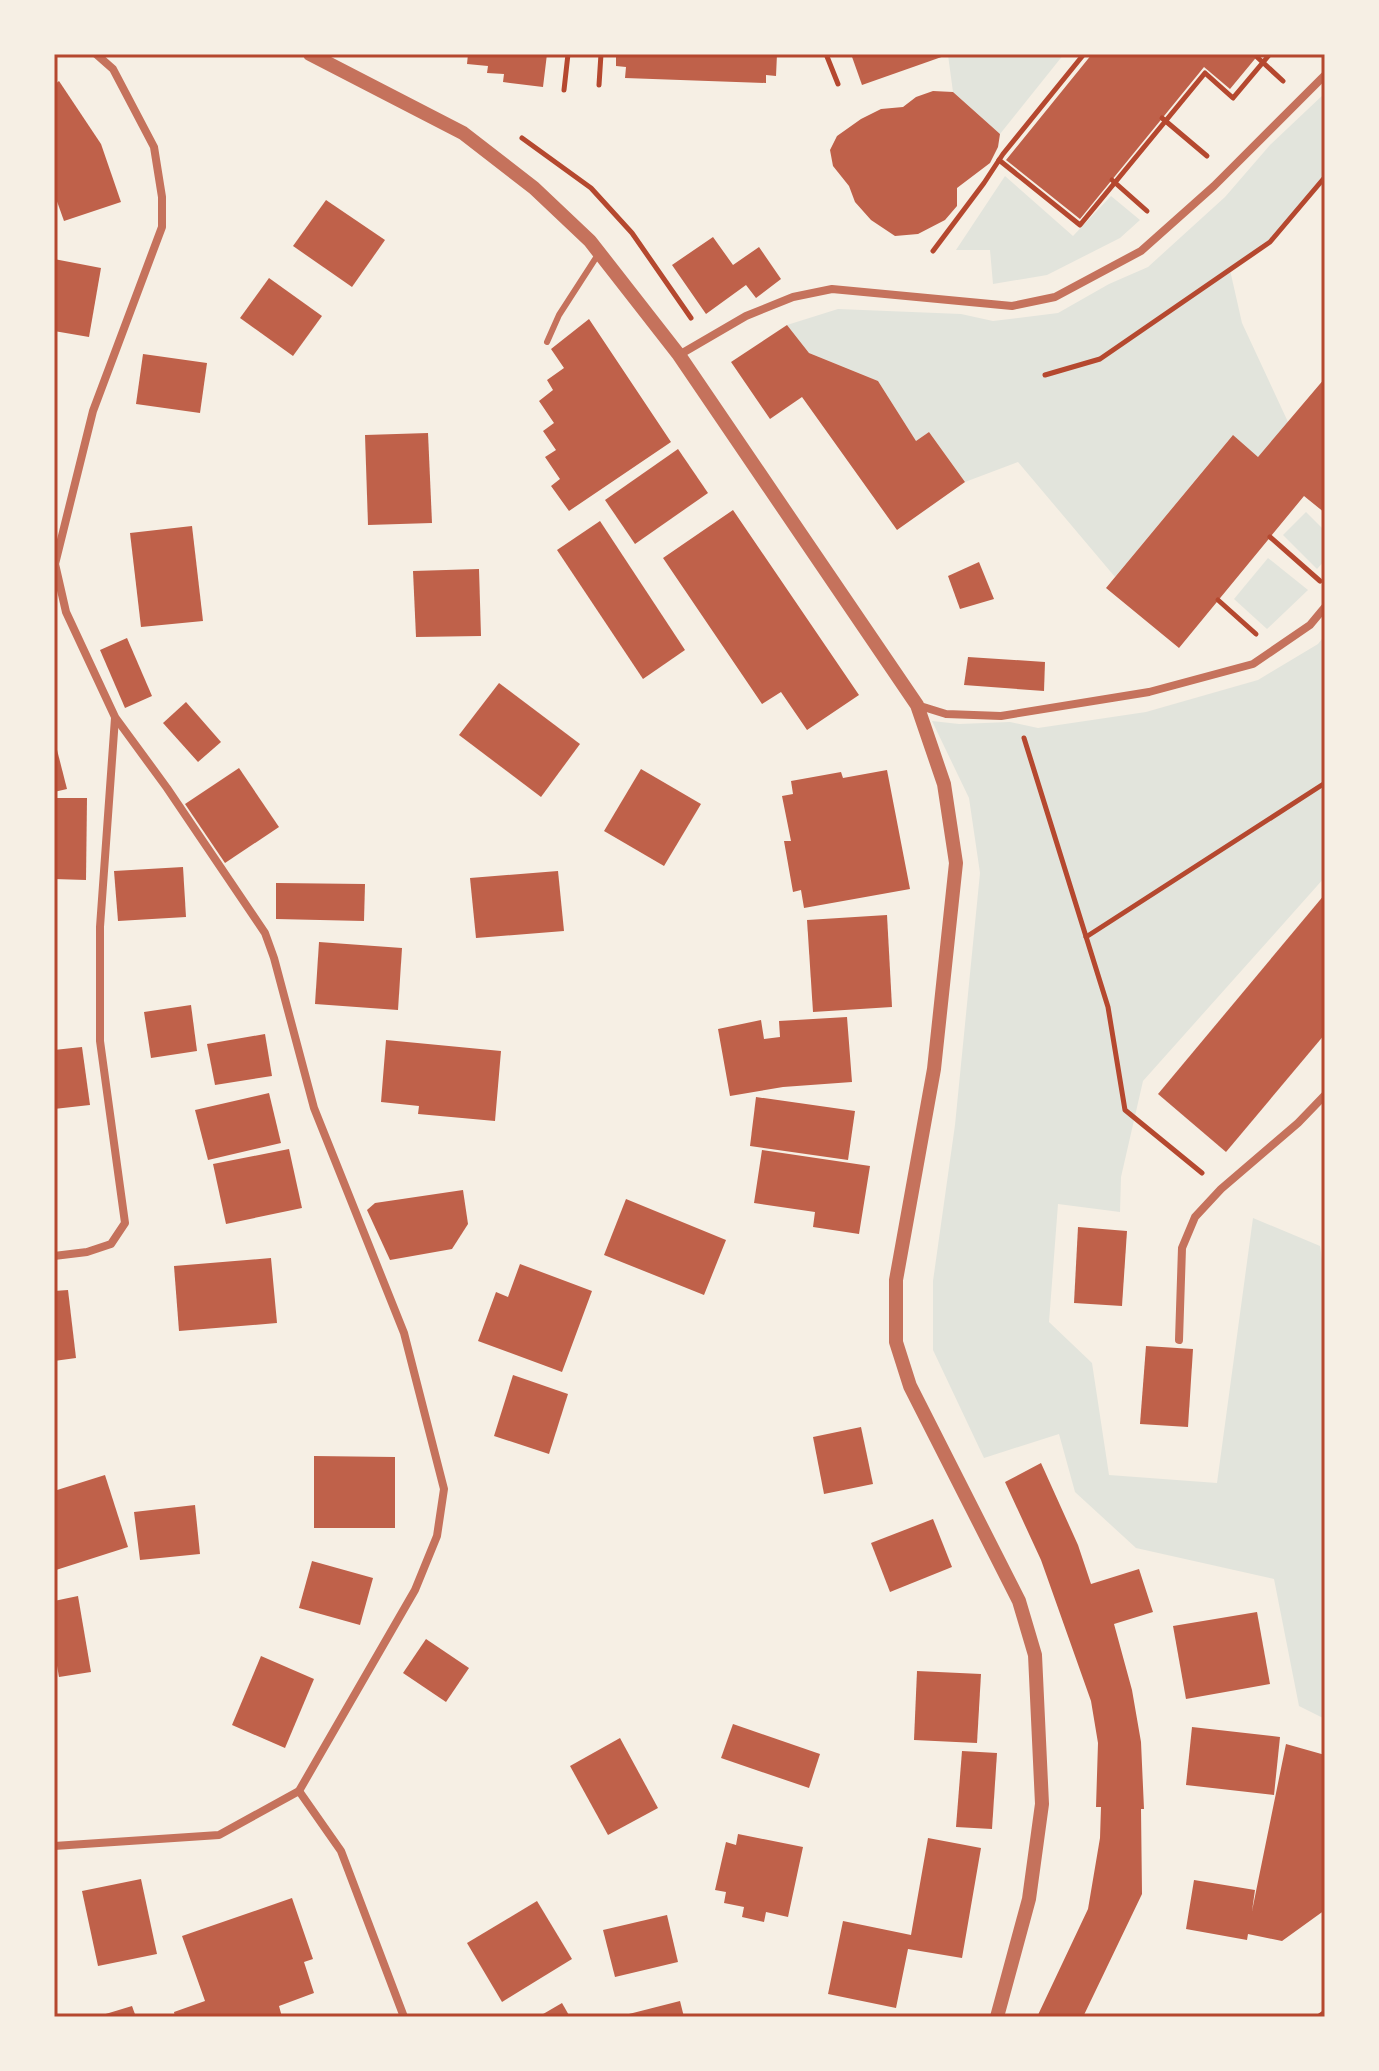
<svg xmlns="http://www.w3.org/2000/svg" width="1379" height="2071" viewBox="0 0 1379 2071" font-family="Montserrat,sans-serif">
<rect width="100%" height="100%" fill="#f6efe4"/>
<g fill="#e2e4dc">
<polygon points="952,54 1064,54 1000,134 953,92 948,55"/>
<polygon points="1325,93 1325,182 1270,242 1230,270 1242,323 1288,422 1258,457 1232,436 1115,577 1018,462 965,482 929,432 916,441 878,381 809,353 787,325 838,309 961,314 993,321 1058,313 1109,284 1148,267 1225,197 1270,145"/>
<polygon points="1005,176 1073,236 1111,196 1140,220 1120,238 1047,275 993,284 990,250 956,250"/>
<polygon points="1306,512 1323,529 1325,528 1325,560 1317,569 1283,535"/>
<polygon points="1268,558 1308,590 1267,629 1234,599"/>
<polygon points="1325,635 1325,877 1143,1081 1121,1177 1120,1212 1058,1204 1049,1322 1092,1363 1109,1475 1217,1483 1253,1218 1320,1246 1325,1279 1325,1719 1299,1706 1274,1579 1136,1548 1075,1492 1059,1434 984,1458 933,1350 933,1281 955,1125 980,873 969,798 932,721 959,724 1010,722 1038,728 1146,712 1258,680 1318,644"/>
</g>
<g fill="#bf614a">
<polygon points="468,54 547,54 543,87 503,82 504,74 487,73 488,66 467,64"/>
<polygon points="616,54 777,54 776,76 766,75 766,83 625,78 626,67 616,66"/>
<polygon points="851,54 950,54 862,85"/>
<polygon points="1092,54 1259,54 1230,89 1204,67 1080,219 1006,160"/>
<polygon points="59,81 101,144 121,202 64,221 54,193 54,85"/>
<polygon points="933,91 953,92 1000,134 998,147 990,163 957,188 957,206 945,220 918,234 895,236 871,220 855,202 849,186 833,166 830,150 837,136 861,119 881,109 903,107 916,97"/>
<polygon points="326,200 385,240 352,287 293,246"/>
<polygon points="713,237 733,265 759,247 781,279 756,298 746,285 706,314 672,265"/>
<polygon points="54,259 101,268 89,337 54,331"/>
<polygon points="269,278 322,316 293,356 240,318"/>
<polygon points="589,319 671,442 569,511 551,486 560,479 545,457 556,450 543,431 554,423 539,401 553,390 547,380 564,368 551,349"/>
<polygon points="787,325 809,353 878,381 916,441 929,432 965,482 897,530 802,397 770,419 731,362"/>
<polygon points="143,354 207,363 200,413 136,404"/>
<polygon points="1325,378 1325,513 1304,496 1179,648 1106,588 1233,435 1258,457"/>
<polygon points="428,433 432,523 368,525 365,435"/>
<polygon points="678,449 708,493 635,544 605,500"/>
<polygon points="733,510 859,695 807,730 781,692 762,704 663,558"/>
<polygon points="600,521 685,650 643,679 557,550"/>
<polygon points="192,526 203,621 141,627 130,533"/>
<polygon points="979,562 994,599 960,609 948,576"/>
<polygon points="479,569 481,636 416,637 413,571"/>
<polygon points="127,638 152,696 125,708 100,650"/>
<polygon points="968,657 1045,662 1044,691 964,685"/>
<polygon points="499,683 580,744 541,797 459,735"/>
<polygon points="186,702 221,742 198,762 163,723"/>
<polygon points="54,738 67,789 54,792"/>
<polygon points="239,768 279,827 225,863 185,804"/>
<polygon points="641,769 701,804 664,866 604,831"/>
<polygon points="887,770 910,889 804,908 801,890 793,892 784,841 791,841 782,796 793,794 791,781 841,772 843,778"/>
<polygon points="54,798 87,798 86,880 54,879"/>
<polygon points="183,867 186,917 118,921 114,871"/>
<polygon points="558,871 564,931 476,938 470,878"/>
<polygon points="276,883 365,884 364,921 276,919"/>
<polygon points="1325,894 1325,1034 1226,1152 1158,1094"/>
<polygon points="887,915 892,1007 813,1012 807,920"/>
<polygon points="319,942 402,948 398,1010 315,1004"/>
<polygon points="191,1005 197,1051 151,1058 144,1012"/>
<polygon points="847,1017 852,1082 783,1087 730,1096 718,1029 761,1020 764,1039 780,1037 779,1021"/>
<polygon points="265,1034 272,1076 215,1085 207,1044"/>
<polygon points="386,1040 501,1051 495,1121 418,1114 419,1106 381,1102"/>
<polygon points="82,1047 90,1105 54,1109 54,1050"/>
<polygon points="269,1093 281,1143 208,1160 195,1110"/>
<polygon points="756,1097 855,1111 848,1160 750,1146"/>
<polygon points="289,1149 302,1208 226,1224 213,1164"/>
<polygon points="762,1150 870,1166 859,1234 813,1227 815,1212 754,1203"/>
<polygon points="463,1190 468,1224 452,1249 390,1260 367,1210 375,1203"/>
<polygon points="626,1199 726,1240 704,1295 604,1255"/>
<polygon points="1078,1227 1127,1231 1122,1306 1074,1303"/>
<polygon points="271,1258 277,1323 179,1331 174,1266"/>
<polygon points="520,1264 592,1291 562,1372 478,1341 496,1292 508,1297"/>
<polygon points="68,1290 76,1358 54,1361 54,1291"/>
<polygon points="1146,1346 1193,1349 1188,1427 1140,1424"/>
<polygon points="513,1375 568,1394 549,1454 494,1436"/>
<polygon points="861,1427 873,1484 824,1494 813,1437"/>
<polygon points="314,1456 395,1457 395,1528 314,1528"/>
<polygon points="1041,1463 1078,1545 1091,1584 1139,1569 1153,1612 1114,1624 1132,1690 1141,1742 1144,1809 1141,1809 1142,1894 1083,2017 1037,2017 1088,1909 1100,1838 1101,1807 1096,1807 1098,1743 1091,1701 1041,1560 1005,1482"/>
<polygon points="105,1475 128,1547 56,1570 54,1563 54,1491"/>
<polygon points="195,1505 200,1554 140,1560 134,1512"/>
<polygon points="933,1519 952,1567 890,1592 871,1543"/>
<polygon points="312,1561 373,1578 360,1625 299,1608"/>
<polygon points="78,1596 91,1672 59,1677 54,1649 54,1601"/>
<polygon points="1257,1612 1270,1684 1186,1699 1173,1626"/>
<polygon points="426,1639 469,1668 446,1702 403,1673"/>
<polygon points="261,1656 314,1679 285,1748 232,1725"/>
<polygon points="917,1671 981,1674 977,1743 914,1740"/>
<polygon points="733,1724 820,1754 809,1788 721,1758"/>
<polygon points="1192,1727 1280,1737 1274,1795 1186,1785"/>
<polygon points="620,1738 658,1808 608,1835 570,1766"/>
<polygon points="1286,1744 1325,1755 1325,1910 1282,1941 1248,1934 1247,1940 1186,1929 1194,1880 1255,1890 1252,1911"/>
<polygon points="962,1751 997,1753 992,1829 956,1827"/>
<polygon points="738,1834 803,1847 788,1917 766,1912 764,1922 742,1917 744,1907 724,1903 726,1892 715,1890 726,1842 736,1845"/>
<polygon points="928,1838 981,1848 962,1958 908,1949 896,2008 828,1994 843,1921 911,1935"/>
<polygon points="141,1879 157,1954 98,1966 82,1891"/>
<polygon points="292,1898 313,1959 304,1962 314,1993 279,2006 282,2017 175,2017 174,2012 205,2001 182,1936"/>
<polygon points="537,1901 572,1959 502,2002 467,1943"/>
<polygon points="667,1915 678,1962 615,1977 603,1930"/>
<polygon points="680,2001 684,2017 621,2017 621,2016"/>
<polygon points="562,2003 570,2017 538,2017"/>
<polygon points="132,2006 136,2017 99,2017 99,2016"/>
</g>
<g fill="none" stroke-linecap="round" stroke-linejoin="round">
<g stroke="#b5482f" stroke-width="5">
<polyline points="826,54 838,84"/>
<polyline points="1257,57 1283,81"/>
<polyline points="599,85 601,54"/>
<polyline points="564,90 568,54"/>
<polyline points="1162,118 1207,156"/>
<polyline points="522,138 591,188 632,233 691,318"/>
<polyline points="999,160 1080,225 1205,73 1233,98 1270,54"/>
<polyline points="1112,180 1147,211"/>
<polyline points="933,251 984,183 1003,154 1084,54"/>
<polyline points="1045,375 1100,359 1270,242 1325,177"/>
<polyline points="1270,537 1320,581"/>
<polyline points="1218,600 1256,634"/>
<polyline points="1024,738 1108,1007 1125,1110 1202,1173"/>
<polyline points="1086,937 1325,783"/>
<polyline points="1318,2017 1325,2012"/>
</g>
<polyline stroke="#c5725c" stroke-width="6" points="547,342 559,315 599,253"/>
<g stroke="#c5725c" stroke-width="8">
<polyline points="679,355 746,316 793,297 832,289 1012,306 1055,297 1141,251 1214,186 1325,75"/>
<polyline points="917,705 946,714 1001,716 1149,692 1253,664 1310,625 1325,607"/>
<polyline points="54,1256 87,1252 111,1244 125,1223 100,1041 100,927 115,718"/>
<polyline points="1179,1340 1182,1248 1195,1217 1221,1189 1298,1123 1325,1095"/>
<polyline points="299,1791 341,1851 404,2017"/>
<polyline points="54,1846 219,1835 299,1791 415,1590 437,1536 444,1489 404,1333 314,1108 274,958 265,933 167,788 115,717 66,612 55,564 93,411 162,227 162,197 154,147 113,69 96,54"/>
</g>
<polyline stroke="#c5725c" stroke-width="14" points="310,54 463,133 534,188 590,241 679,355 917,705 944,784 956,863 934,1069 896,1280 896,1342 910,1386 1019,1601 1035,1655 1042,1804 1029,1899 997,2017"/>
</g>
<rect width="1379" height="2071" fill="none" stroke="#f6efe4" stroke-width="112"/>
<rect x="56" y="56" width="1267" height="1959" fill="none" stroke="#b5482f" stroke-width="3"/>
</svg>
